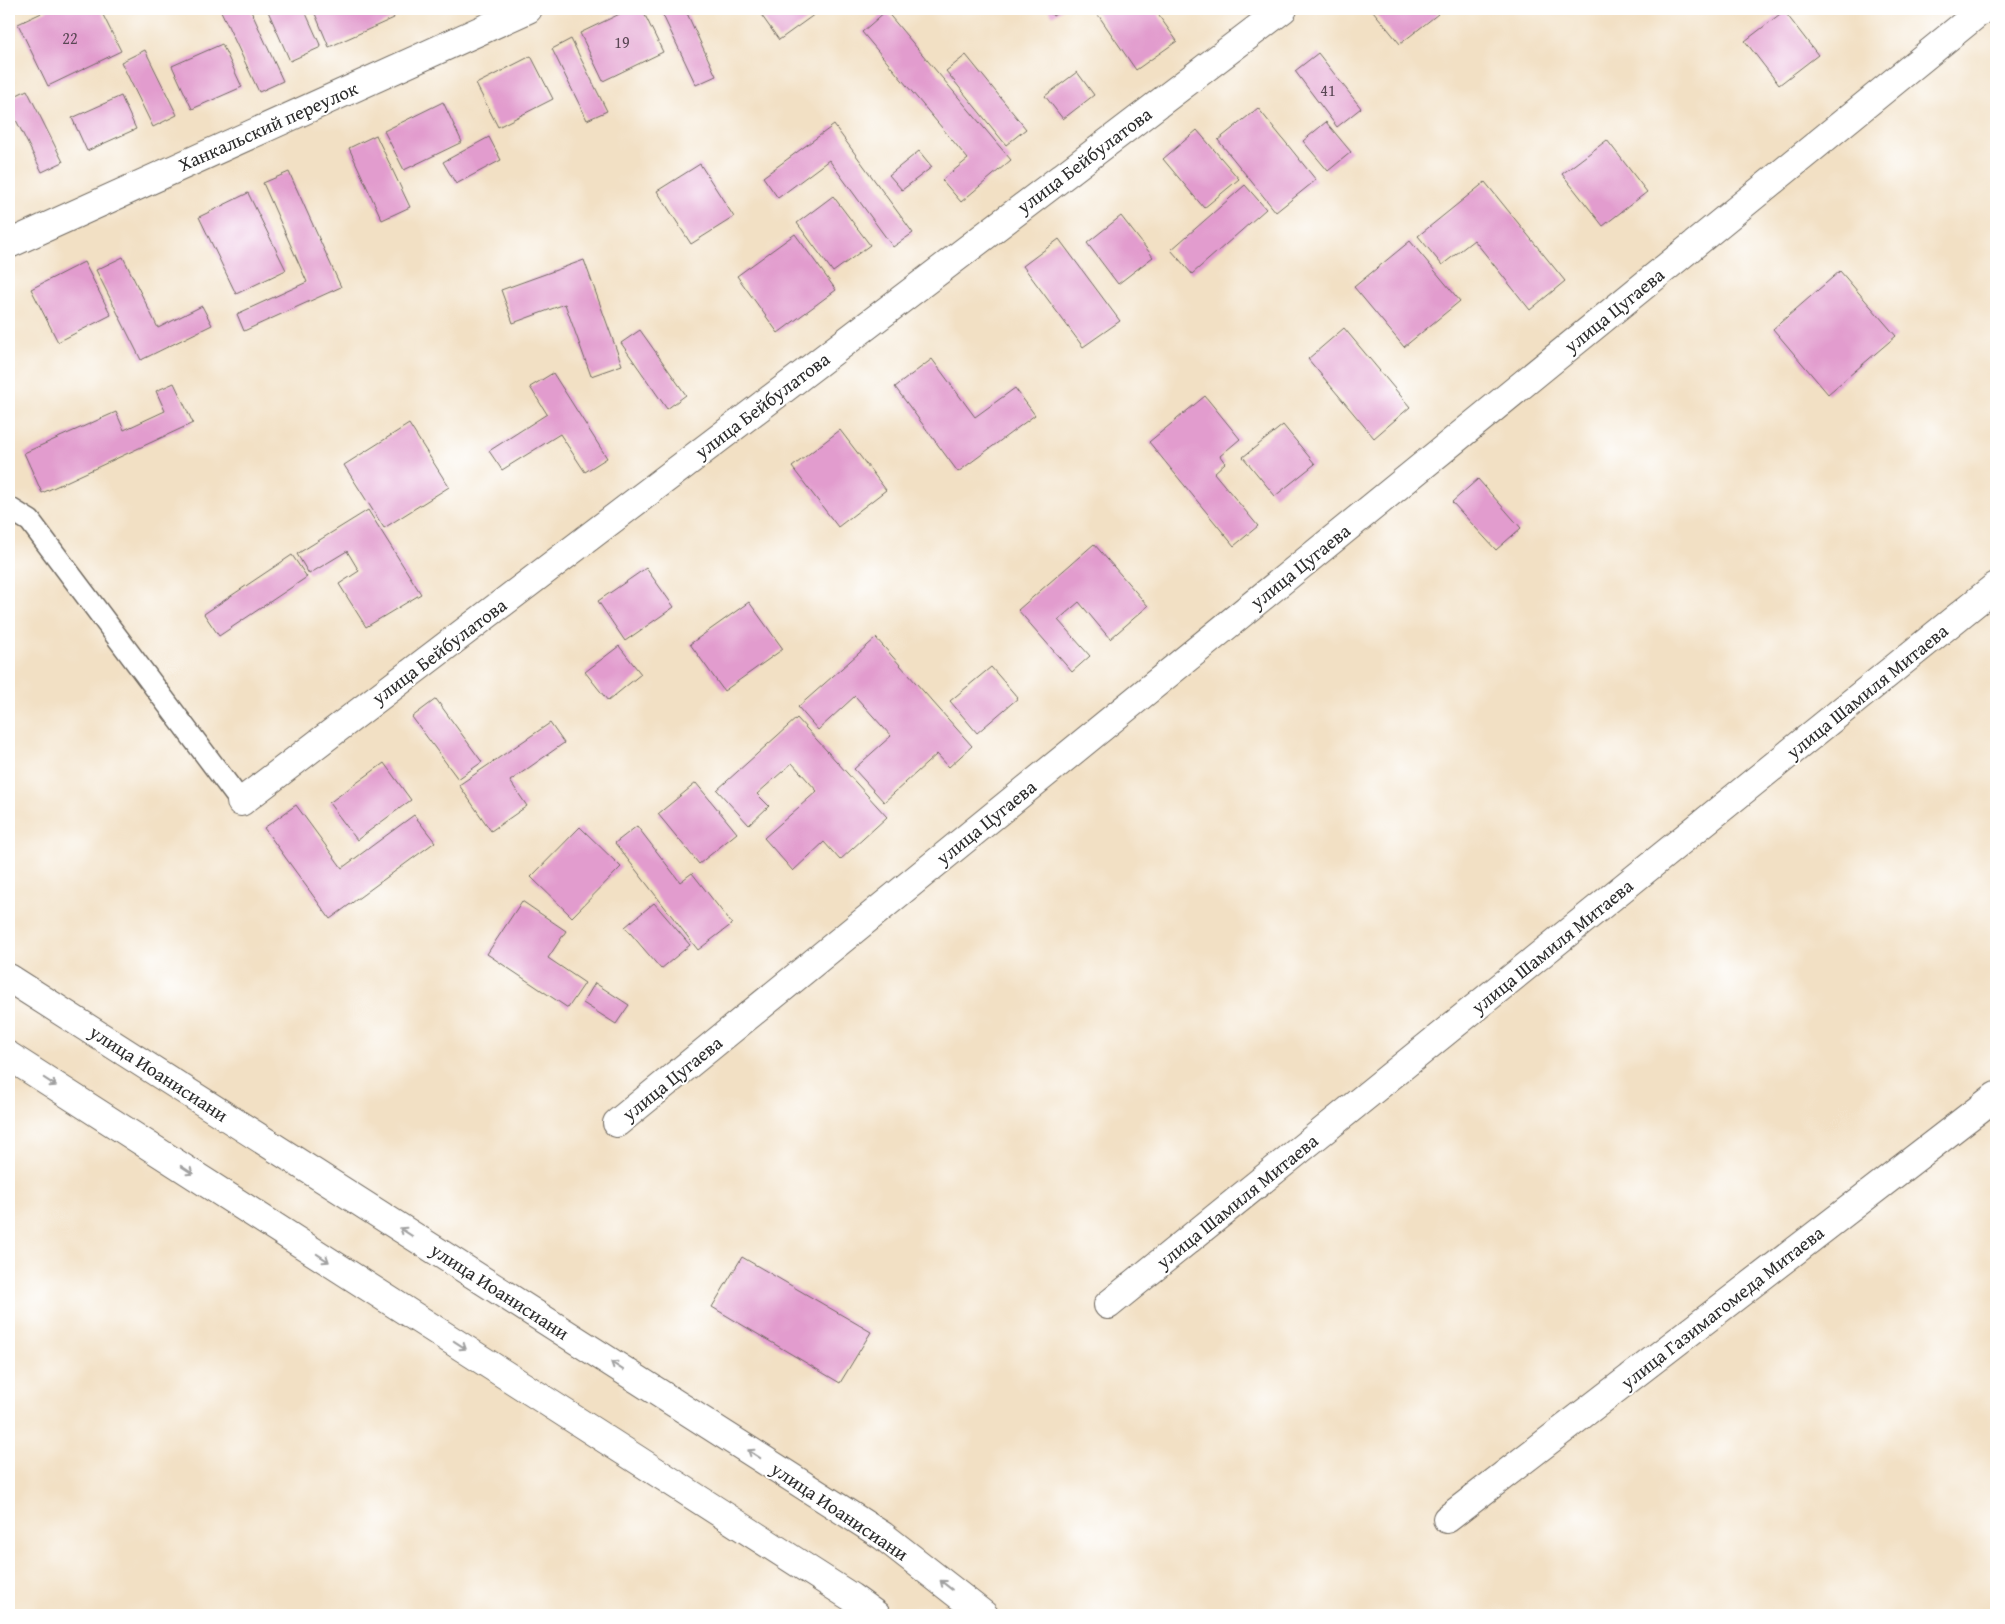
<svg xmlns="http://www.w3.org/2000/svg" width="2005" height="1624" viewBox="0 0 2005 1624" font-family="'Gentium Book Plus',serif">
<rect width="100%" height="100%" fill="#fff"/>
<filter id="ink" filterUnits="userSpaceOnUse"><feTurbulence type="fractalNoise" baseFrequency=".02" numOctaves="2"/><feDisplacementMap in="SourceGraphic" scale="10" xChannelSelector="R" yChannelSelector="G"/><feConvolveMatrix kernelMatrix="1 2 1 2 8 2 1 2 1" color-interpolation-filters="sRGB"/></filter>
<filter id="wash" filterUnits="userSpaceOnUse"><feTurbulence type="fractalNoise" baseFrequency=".0096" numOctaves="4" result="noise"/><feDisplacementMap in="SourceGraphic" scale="20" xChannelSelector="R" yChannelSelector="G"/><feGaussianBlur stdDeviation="1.12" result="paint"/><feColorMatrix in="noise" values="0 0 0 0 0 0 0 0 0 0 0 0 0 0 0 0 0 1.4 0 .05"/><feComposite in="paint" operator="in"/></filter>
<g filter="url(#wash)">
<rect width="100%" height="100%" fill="#f2e0c4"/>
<g id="blocks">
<g fill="#e29cce">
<polygon points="50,9 100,9 121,51 48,86 18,24"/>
<polygon points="220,9 250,9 283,81 259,92"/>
<polygon points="267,9 304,9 321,47 290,61"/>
<polygon points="313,9 390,9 394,18 329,47"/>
<polygon points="630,9 642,9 663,52 603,81 580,33"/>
<polygon points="660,9 685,9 716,76 696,85"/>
<polygon points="757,9 822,9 779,40"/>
<polygon points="1048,9 1063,9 1053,16"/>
<polygon points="1094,9 1154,9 1177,41 1136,70"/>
<polygon points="1376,9 1434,9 1438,14 1400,44 1373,11"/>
<polygon points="886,11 1011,160 961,202 942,180 968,159 862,32"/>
<polygon points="1784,11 1818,55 1779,85 1745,41"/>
<polygon points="571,39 607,111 587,120 552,49"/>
<polygon points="222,44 242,87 192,109 172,66"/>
<polygon points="145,50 177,115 153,127 121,62"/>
<polygon points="1318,53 1361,108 1337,127 1295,71"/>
<polygon points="966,55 1026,129 1006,145 946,71"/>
<polygon points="531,56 553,99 498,127 476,84"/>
<polygon points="1077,72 1094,95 1063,119 1045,96"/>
<polygon points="27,90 63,162 42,172 9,106 9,99"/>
<polygon points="121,96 136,129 87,151 72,118"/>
<polygon points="443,102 462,142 404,170 384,131"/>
<polygon points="1258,108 1316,180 1276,212 1218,140"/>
<polygon points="1326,122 1351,152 1328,171 1303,141"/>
<polygon points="834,125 913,233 893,247 829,160 778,198 763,177"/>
<polygon points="1197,130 1239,179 1204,208 1163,159"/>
<polygon points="376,135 410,207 382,220 349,148"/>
<polygon points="489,137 501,160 456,184 443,162"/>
<polygon points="1607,140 1647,192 1603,226 1562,174"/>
<polygon points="919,151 932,167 902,190 889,175"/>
<polygon points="700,164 734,217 691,244 657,191"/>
<polygon points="289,172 341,287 244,331 237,314 307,282 263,183"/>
<polygon points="1485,182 1565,281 1530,310 1474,240 1442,265 1418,236"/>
<polygon points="1245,185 1266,209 1192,274 1171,250"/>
<polygon points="248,193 286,270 236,294 199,217"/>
<polygon points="833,196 870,245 833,272 797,223"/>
<polygon points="1121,216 1153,257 1118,284 1087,243"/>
<polygon points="795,234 836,290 778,333 737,276"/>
<polygon points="1059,239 1120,321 1083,347 1023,266"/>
<polygon points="1410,241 1460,301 1404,347 1354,287"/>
<polygon points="123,257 158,328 202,306 212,325 141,360 96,270"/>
<polygon points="584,260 622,365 591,376 565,304 513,323 501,290"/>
<polygon points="84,262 111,315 58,342 31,289"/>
<polygon points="1840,271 1896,336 1828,394 1773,329"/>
<polygon points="1344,328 1410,407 1374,438 1308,359"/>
<polygon points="640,330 686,395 667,409 621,343"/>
<polygon points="932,359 975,417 1015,388 1035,415 958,472 895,387"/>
<polygon points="553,373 607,458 585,472 560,434 502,470 489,451 547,414 530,387"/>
<polygon points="174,383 193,423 42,493 24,453 116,412 124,430 165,411 156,391"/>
<polygon points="1205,396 1240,439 1220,456 1225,463 1214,473 1258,526 1234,546 1149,442"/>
<polygon points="409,424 449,487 384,528 344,465"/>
<polygon points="1283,425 1315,464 1275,496 1243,457"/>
<polygon points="840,430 886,490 838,527 792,467"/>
<polygon points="1478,479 1521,528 1496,550 1452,502"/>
<polygon points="368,510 421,594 366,627 339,584 359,571 347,551 309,574 297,554"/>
<polygon points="1094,544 1148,606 1110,639 1079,602 1058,620 1090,656 1072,672 1018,610"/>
<polygon points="292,555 307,577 219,636 204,614"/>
<polygon points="646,568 674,607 625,641 598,601"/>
<polygon points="749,602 783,649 724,691 690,644"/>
<polygon points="876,638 972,746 949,767 937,754 884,802 854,769 891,736 855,696 818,730 798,707"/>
<polygon points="619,646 641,674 608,701 585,672"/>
<polygon points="991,667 1018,698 977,733 950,701"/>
<polygon points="436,699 482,762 458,779 412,717"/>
<polygon points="797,718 887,817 840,860 824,842 793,871 764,838 817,791 792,763 757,794 769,806 749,825 717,790"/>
<polygon points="550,723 564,743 510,781 527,806 491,831 459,785"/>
<polygon points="384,763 411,800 357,840 329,803"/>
<polygon points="696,783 737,833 699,864 658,814"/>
<polygon points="296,805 342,868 414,815 435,842 330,919 264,828"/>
<polygon points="637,826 680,882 692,873 732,924 698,950 615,843"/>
<polygon points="580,827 621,867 572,917 531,877"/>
<polygon points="522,901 566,931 548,958 585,983 568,1008 487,954"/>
<polygon points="654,903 690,945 661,969 625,927"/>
<polygon points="595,983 629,1005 616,1024 583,1003"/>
<polygon points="742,1257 871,1332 840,1383 712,1307"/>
</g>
</g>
</g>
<g filter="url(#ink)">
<use href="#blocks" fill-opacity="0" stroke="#716a61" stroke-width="1"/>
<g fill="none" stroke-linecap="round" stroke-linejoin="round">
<g stroke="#716a61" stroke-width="24">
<polyline id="service" points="9,508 30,521 241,802"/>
</g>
<g stroke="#716a61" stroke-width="30">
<g id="minor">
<polyline points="9,244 528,9"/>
<polyline points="241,802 1283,9"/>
<polyline points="617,1123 1983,9"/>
<polyline points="1108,1305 1996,586"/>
<polyline points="1447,1519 1996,1096"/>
</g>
</g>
<g stroke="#716a61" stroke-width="30">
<g id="secondary">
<polyline points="9,978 883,1536 984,1615"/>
<polyline points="9,1056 851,1597 876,1615"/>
</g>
</g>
<use href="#service" stroke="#fff" stroke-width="21"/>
<use href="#minor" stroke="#fff" stroke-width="28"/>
<use href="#secondary" stroke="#fff" stroke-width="28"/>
</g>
<defs><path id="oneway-shaft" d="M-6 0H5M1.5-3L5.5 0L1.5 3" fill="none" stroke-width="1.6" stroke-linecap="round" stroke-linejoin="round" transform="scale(1.25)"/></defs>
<g stroke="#a0a0a0">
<use href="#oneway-shaft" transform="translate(50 1082) rotate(33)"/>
<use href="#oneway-shaft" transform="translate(187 1170) rotate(33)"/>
<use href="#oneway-shaft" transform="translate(406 1232) rotate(-147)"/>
<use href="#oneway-shaft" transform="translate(323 1258) rotate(33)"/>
<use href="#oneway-shaft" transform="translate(460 1345) rotate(33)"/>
<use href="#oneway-shaft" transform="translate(617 1366) rotate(-147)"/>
<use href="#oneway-shaft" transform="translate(754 1454) rotate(-147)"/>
<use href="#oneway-shaft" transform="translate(946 1585) rotate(-142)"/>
</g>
</g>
<g text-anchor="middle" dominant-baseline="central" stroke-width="4" stroke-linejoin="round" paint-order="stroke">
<g font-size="16" fill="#594754">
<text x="70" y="38">22</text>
<text x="622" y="42">19</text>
<text x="1328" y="90">41</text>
</g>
<g font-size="19" fill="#2b2b2b" stroke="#fff">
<text transform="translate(268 126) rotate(-24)">Ханкальский переулок</text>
<text transform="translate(1084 160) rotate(-37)">улица Бейбулатова</text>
<text transform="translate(1614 310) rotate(-39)">улица Цугаева</text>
<text transform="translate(762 405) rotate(-37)">улица Бейбулатова</text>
<text transform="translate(1300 566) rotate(-39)">улица Цугаева</text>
<text transform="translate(439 651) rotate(-37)">улица Бейбулатова</text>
<text transform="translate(1867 691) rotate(-39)">улица Шамиля Митаева</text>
<text transform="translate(986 822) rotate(-39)">улица Цугаева</text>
<text transform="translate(1552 946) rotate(-39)">улица Шамиля Митаева</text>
<text transform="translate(159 1073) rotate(33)">улица Иоанисиани</text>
<text transform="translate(672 1078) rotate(-39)">улица Цугаева</text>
<text transform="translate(1237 1201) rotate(-39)">улица Шамиля Митаева</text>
<text transform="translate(500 1291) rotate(33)">улица Иоанисиани</text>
<text transform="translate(1722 1307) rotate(-38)">улица Газимагомеда Митаева</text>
<text transform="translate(840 1511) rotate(34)">улица Иоанисиани</text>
</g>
</g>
<rect width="2005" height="1624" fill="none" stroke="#fff" stroke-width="30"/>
</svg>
